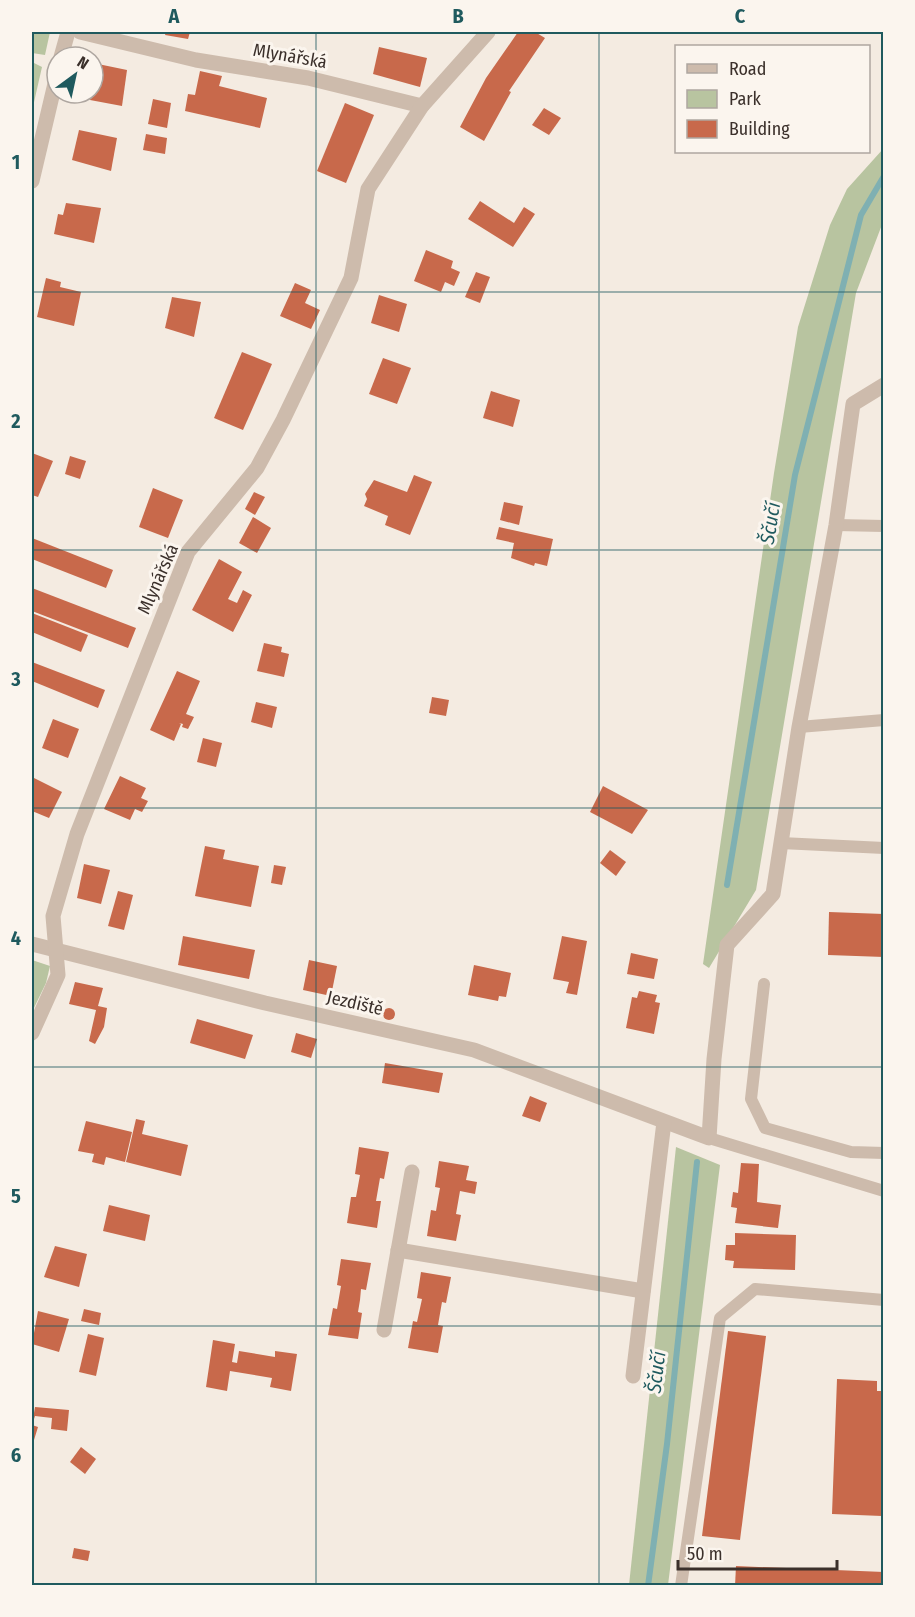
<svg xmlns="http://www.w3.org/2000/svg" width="915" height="1617" viewBox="0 0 915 1617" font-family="'Fira Sans Condensed',sans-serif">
<rect width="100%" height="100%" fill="#f4ebe1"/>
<g fill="#b8c4a0">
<polygon points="32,32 50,32 45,55 32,53"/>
<polygon points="32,62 42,67 32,111"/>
<polygon points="883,149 883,222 856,293 756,890 709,968 703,964 774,473 798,327 830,225 847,189"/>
<polygon points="32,960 50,966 46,983 32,1012"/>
<polygon points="676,1147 720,1165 668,1585 629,1585"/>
</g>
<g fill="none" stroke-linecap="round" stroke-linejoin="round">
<g stroke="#7fb0b2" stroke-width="6">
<polyline points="727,885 795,475 861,215 884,176"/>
<polyline points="648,1586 667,1444 697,1162"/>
</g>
</g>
<g fill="#c8694b">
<polygon points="166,32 190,32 188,39 165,35"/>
<polygon points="518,32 535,32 545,38 509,91 511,92 484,141 460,127 486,78"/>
<polygon points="379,47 427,58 420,87 373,74"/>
<polygon points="98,64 127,70 122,106 90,100"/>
<polygon points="200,71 222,76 219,86 267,98 260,128 185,111 188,94 195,95"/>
<polygon points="153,99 171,103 167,128 148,124"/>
<polygon points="345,103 374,115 346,183 317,171"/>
<polygon points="544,108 561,118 549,135 532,125"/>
<polygon points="79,130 117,138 111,171 72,160"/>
<polygon points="146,134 167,138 165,154 143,150"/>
<polygon points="480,201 514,223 524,207 535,214 513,247 468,219"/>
<polygon points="66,203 101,208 94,243 54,234 58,214 63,215"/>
<polygon points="426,250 453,261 451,268 460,272 454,286 445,282 441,292 414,281"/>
<polygon points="476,272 490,277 480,303 465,297"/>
<polygon points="46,278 61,282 60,287 81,292 74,326 37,317"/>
<polygon points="295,283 311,290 305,303 320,310 311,329 280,316"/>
<polygon points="379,295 407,304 399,332 371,323"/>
<polygon points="172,297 201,302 194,337 165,328"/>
<polygon points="242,352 272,364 243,430 214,418"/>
<polygon points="383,358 411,368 397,404 369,394"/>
<polygon points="491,391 520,400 513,427 483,418"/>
<polygon points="32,453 53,461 38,497 32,495"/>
<polygon points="70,456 86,461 80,479 65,474"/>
<polygon points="414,475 432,482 410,535 385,525 388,516 364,506 367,499 365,494 374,480 407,492"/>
<polygon points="153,488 183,500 168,538 139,527"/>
<polygon points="254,492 265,497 255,515 245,509"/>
<polygon points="504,502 523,506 519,525 500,520"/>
<polygon points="253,517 271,528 257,553 239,543"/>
<polygon points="499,527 553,539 547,566 535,563 534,566 511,558 514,543 496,539"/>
<polygon points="32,538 113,570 106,588 32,559"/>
<polygon points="219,559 242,572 228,599 237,603 243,590 252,595 233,632 192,610"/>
<polygon points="32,588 136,628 128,648 32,611"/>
<polygon points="32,613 88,635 81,652 32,632"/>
<polygon points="264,643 282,647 281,652 289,654 284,677 257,671"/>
<polygon points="32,662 105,690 98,708 32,681"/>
<polygon points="177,671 200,681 186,714 194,717 188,729 182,727 183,724 179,723 181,724 174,741 150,730"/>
<polygon points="432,697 449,700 446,716 429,713"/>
<polygon points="256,702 277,707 272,728 251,722"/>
<polygon points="53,719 79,729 68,758 42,748"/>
<polygon points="203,738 222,743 216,767 197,762"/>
<polygon points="120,776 146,788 141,798 148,801 142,812 135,809 130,820 104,809"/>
<polygon points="32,777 62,792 49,818 32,811"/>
<polygon points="603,786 648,810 632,834 590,812"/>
<polygon points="205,846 225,850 223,859 259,866 251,907 195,896"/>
<polygon points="610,850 626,862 616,876 600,863"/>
<polygon points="84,864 110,870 101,904 77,898"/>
<polygon points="274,865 286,867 282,885 271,883"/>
<polygon points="118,891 133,895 124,930 108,926"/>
<polygon points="829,912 884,914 884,957 828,955"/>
<polygon points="183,936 255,950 249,979 178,965"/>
<polygon points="562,936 587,941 577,995 566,993 569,982 553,979"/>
<polygon points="631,953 658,959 654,979 627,974"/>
<polygon points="309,960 337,966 331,996 303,990"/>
<polygon points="474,965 511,973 506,997 499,996 498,1001 468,995"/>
<polygon points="75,982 103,988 98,1006 107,1008 104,1027 95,1044 89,1041 96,1010 69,1004"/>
<polygon points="639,991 657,995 655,1002 660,1003 654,1034 626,1028 632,997 637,998"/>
<circle cx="389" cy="1014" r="6"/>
<polygon points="197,1019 253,1035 245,1059 190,1043"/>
<polygon points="296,1033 317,1039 311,1058 291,1052"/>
<polygon points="385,1063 443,1073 439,1093 382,1083"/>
<polygon points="530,1096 547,1103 540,1122 522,1116"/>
<polygon points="136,1119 145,1121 142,1134 188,1145 181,1176 126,1162"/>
<polygon points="86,1121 132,1132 125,1162 106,1157 104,1165 92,1162 94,1154 78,1151"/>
<polygon points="359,1147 389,1152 384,1179 380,1178 376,1201 381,1201 377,1228 347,1223 351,1197 356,1197 360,1175 355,1174"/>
<polygon points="439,1161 469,1166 466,1180 477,1182 475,1194 460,1191 456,1214 461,1215 456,1241 427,1236 431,1210 436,1211 438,1199 440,1188 435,1187"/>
<polygon points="741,1163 759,1164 757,1202 781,1205 778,1228 735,1223 737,1208 731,1207 733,1192 738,1193"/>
<polygon points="109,1205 150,1215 145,1241 103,1231"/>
<polygon points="735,1233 796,1235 795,1270 733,1268 734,1261 725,1260 726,1245 735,1245"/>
<polygon points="55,1246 87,1254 79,1287 44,1277"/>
<polygon points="341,1259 371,1263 366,1290 361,1289 360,1300 358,1312 362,1313 358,1339 328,1335 333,1308 337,1309 341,1286 337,1285"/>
<polygon points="421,1272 451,1277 446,1303 442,1302 438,1325 443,1326 438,1353 408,1348 413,1321 417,1322 422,1299 417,1298"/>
<polygon points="84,1309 101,1313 99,1325 81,1321"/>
<polygon points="38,1311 69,1319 59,1352 32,1344"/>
<polygon points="728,1331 766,1336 740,1540 702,1536"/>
<polygon points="88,1334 104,1338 96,1376 79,1372"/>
<polygon points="213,1340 235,1344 232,1362 237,1363 239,1351 275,1357 275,1351 297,1354 291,1391 270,1387 272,1378 230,1371 227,1391 206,1387"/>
<polygon points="837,1379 877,1381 877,1391 884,1391 882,1516 832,1514"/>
<polygon points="35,1407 69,1410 67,1431 51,1429 52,1418 35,1416 32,1425 38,1427 34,1440 32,1439 32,1412 34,1413"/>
<polygon points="81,1447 96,1459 85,1474 70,1462"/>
<polygon points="74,1548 90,1551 88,1561 72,1558"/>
<polygon points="736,1566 884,1572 884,1586 735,1586"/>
</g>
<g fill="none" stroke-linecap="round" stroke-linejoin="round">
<g stroke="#cdbbac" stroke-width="12">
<polyline points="836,525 884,526"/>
<polyline points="799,727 884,720"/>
<polyline points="781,843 884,848"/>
<polyline points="764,984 751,1099 765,1128 851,1152 884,1153"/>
<polyline points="709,1138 884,1191"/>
<polyline points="681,1586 720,1318 755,1289 884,1300"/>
</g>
<g stroke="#cdbbac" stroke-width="15">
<polyline points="80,32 196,60 308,78 422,106"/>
<polyline points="61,57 68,32"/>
<polyline points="32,181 57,75"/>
<polyline points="32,944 265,1003 474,1050 709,1138 714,1059 727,945 773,894 799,727 836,525 853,404 884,385"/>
<polyline points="32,1033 58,975 53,916 77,834 188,552 257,468 283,420 351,278 368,189 422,106 488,32"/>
<polyline points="398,1250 643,1291"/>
<polyline points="384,1330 412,1172"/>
<polyline points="633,1376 664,1122"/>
</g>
</g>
<path fill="none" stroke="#1f5a5e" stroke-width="1.5" stroke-opacity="0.55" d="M316,32v1554M599,32v1554M32,292h852M32,550h852M32,808h852M32,1067h852M32,1326h852"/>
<g text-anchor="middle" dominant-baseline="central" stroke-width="6" stroke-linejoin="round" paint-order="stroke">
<g font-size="18" fill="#3b302b" stroke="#fbf5ee">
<text transform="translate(290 56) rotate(10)">Mlynářská</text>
<text transform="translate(158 579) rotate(-66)">Mlynářská</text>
<text transform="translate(355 1003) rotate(13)">Jezdiště</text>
</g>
<g font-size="20" font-style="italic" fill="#1f5a5e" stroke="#fbf5ee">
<text transform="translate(770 523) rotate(-81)">Ščučí</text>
<text transform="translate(656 1372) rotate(-83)">Ščučí</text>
</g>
</g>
<rect width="915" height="1617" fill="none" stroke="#fbf5ee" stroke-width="66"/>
<rect x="675" y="45" width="195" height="108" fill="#fbf5ee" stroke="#aea6a0" stroke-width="1.5"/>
<rect x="687" y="64" width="30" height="9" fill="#cdbbac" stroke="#aea6a0" stroke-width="1.5"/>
<text x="729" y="75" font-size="18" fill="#3b302b">Road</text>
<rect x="687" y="90" width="30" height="18" fill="#b8c4a0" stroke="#aea6a0" stroke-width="1.5"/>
<text x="729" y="105" font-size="18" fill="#3b302b">Park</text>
<rect x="687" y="120" width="30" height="18" fill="#c8694b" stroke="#aea6a0" stroke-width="1.5"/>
<text x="729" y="135" font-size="18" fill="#3b302b">Building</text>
<g transform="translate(75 75) rotate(33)"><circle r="28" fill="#fbf5ee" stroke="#aea6a0" stroke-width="1.5"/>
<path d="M0-4.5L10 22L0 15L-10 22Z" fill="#1f5a5e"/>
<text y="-9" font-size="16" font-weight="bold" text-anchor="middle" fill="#3b302b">N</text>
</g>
<path d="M678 1560v9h159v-9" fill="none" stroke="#3b302b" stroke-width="3"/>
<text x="687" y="1560" font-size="18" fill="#3b302b" stroke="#fbf5ee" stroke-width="4.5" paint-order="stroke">50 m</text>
<rect x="33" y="33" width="849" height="1551" fill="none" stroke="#1f5a5e" stroke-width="2"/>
<g font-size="20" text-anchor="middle" font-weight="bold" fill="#1f5a5e">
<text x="174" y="23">A</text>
<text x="458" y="23">B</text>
<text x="740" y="23">C</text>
<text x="16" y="169">1</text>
<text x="16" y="428">2</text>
<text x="16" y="686">3</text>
<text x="16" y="945">4</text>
<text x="16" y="1203">5</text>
<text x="16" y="1462">6</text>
</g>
</svg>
